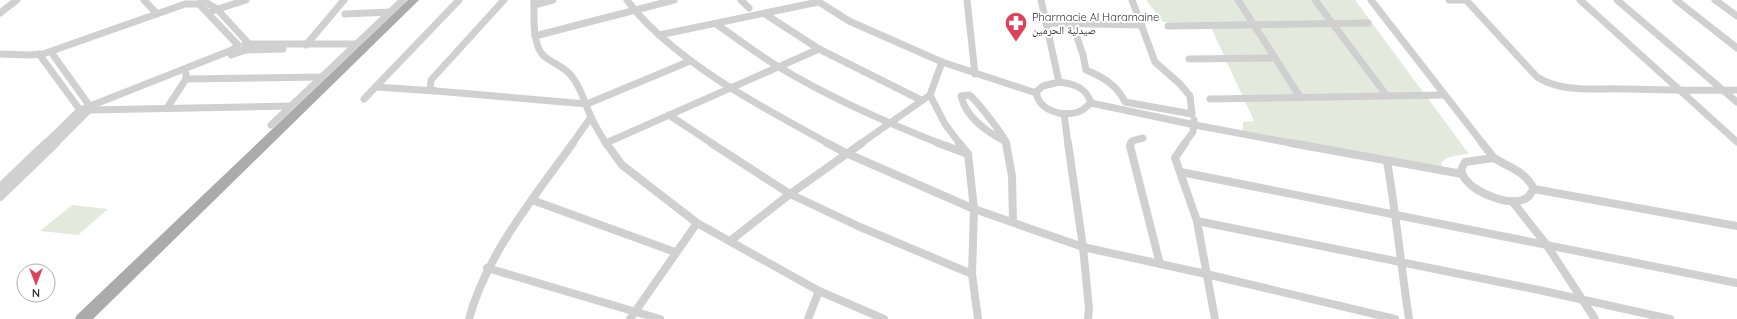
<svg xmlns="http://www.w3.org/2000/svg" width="1737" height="319" viewBox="0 0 1737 319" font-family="Quicksand,'Noto Naskh Arabic',sans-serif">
<rect width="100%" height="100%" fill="#fff"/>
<g fill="#e4e9dd">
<path d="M1146,0h209l114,154c-10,1 -21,1 -28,9l2,7 -200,-38v-10l11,-1 -45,-98 -46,-1z"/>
<polygon points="72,205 108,209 78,235 40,231"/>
</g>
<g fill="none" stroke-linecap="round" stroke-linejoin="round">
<g stroke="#d0d0d0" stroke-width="7">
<polyline points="144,0 157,14"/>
<polyline points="202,0 217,9 250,45 246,50 231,55"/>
<polyline points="504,0 431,80 430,89 436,91 587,104 690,61"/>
<path d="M534,0c0,15 -2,46 10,56 9,8 22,11 29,22 9,12 12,26 18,39 4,9 10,18 15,27"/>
<path d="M627,0c12,17 28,32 45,46 48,40 102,67 157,98"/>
<polyline points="741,0 749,8"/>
<polyline points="816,0 849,21 942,62 1036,93"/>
<polyline points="967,0 975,74"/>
<polyline points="1041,0 1059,82"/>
<polyline points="1238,0 1300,97"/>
<polyline points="1315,0 1387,96"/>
<polyline points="1371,0 1483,144"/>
<polyline points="1449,0 1466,0"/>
<path d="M1466,0l71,77c25,16 58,11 87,12 38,1 75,2 113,1"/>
<polyline points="1580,0 1737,142"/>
<polyline points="1617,0 1737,102"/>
<polyline points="1676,0 1737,48"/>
<polyline points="1715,0 1737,16"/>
<polyline points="534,5 553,0"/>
<polyline points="212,11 246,0"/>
<polyline points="0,13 17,0"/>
<polyline points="345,14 390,12"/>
<polyline points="765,14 819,49 921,100"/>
<polyline points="1046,23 1142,25"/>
<path d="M716,24c21,14 41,30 63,43 51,31 106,55 162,77"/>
<path d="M1073,25l10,30 3,15c17,7 31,15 39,32l67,12 -2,-18 -10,-12 -25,-22 -23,-62"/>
<polyline points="1168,26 1368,23"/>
<polyline points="659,35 818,2"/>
<polyline points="535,36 674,0"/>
<polyline points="245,44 357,44"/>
<polyline points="306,45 344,0"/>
<polyline points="243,50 283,49"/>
<polyline points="51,52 89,105 89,109"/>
<polyline points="0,54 29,55 43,54 185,4 199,4 238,45 232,50 80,110 45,144"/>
<polyline points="39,54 80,110"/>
<polyline points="1189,59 1275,58"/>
<polyline points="942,62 930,95 945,124 960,144"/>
<polyline points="186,79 321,77"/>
<path d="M1059,82c15,2 27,5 32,21 -4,3 -8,8 -13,9 -16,5 -39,-1 -42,-20l7,-6z"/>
<polyline points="376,87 435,91"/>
<path d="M969,95c6,3 34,40 37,47 -19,-10 -40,-24 -45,-46z"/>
<polyline points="364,99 459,0"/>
<polyline points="1210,99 1444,95"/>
<polyline points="1091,103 1195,125 1296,144"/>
<polyline points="167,108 186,79 186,74"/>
<polyline points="89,110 290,106"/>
<polyline points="1064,114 1068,144"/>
<polyline points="669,115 713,144"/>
<polyline points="271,125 403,0"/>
<polyline points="606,143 819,49"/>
<polyline points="55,144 89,110 93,108"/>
<polyline points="572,144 591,117"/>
<polyline points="860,144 930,95"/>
<polyline points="1131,144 1132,141 1143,138"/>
<polyline points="1184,144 1193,132 1194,120"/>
</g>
<g stroke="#d0d0d0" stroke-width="8">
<polyline points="606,143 622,165 697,223 819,291 884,319"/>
<polyline points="711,143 790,194 860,227 972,274"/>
<polyline points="827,143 846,153 974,209 1083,247 1206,274 1395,319"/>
<polyline points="938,143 968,154"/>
<polyline points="959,143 968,154 974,209 972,274 978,319"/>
<polyline points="1006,143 1012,176 1013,222"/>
<polyline points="1068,143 1083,247 1089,309 1088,319"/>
<polyline points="1131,143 1130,146 1160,264"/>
<polyline points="1185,143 1175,158 1197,221 1215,319"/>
<polyline points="1291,143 1462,174"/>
<polyline points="1482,143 1494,158"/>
<path d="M1494,158c16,10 31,13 40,31 -2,2 -4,6 -6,8 -16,12 -52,-4 -63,-18 -2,-3 -3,-6 -4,-9l4,-8z"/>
<path d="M1387,161c9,53 14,105 22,158"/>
<polyline points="1181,172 1737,283"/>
<polyline points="0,187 46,143"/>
<polyline points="1534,189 1737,226"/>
<polyline points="0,197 56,143"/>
<polyline points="532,200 675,252"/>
<polyline points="1512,201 1546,244 1595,319"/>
<polyline points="1197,221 1539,290 1670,319"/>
<polyline points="730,241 790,194 862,143"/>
<polyline points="487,268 660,319"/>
<path d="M469,319c17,-64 66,-123 104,-176"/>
<polyline points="630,319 697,223"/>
<polyline points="808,319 819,291"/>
</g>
<polygon fill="#ababab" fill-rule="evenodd" points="408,0 419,0 93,319 75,319 77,315"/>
</g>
<defs>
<g id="pharmacy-pin" transform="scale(1.15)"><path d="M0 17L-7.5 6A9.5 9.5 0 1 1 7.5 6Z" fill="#de415a" stroke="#fff"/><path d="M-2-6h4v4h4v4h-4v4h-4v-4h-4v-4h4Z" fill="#fff"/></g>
</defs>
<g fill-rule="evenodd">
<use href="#pharmacy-pin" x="1016" y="23"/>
</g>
<g text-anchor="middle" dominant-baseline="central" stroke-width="4" stroke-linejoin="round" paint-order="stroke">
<g font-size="11" fill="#333" stroke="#fff" text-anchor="start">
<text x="1032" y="17">Pharmacie Al Haramaine<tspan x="1032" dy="13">صيدلية الحرمين</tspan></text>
</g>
</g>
<g transform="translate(36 283) rotate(180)"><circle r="19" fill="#ffffff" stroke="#adadad"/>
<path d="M0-3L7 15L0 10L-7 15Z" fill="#de415a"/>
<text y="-6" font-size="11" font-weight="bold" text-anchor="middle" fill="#333333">N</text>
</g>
</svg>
